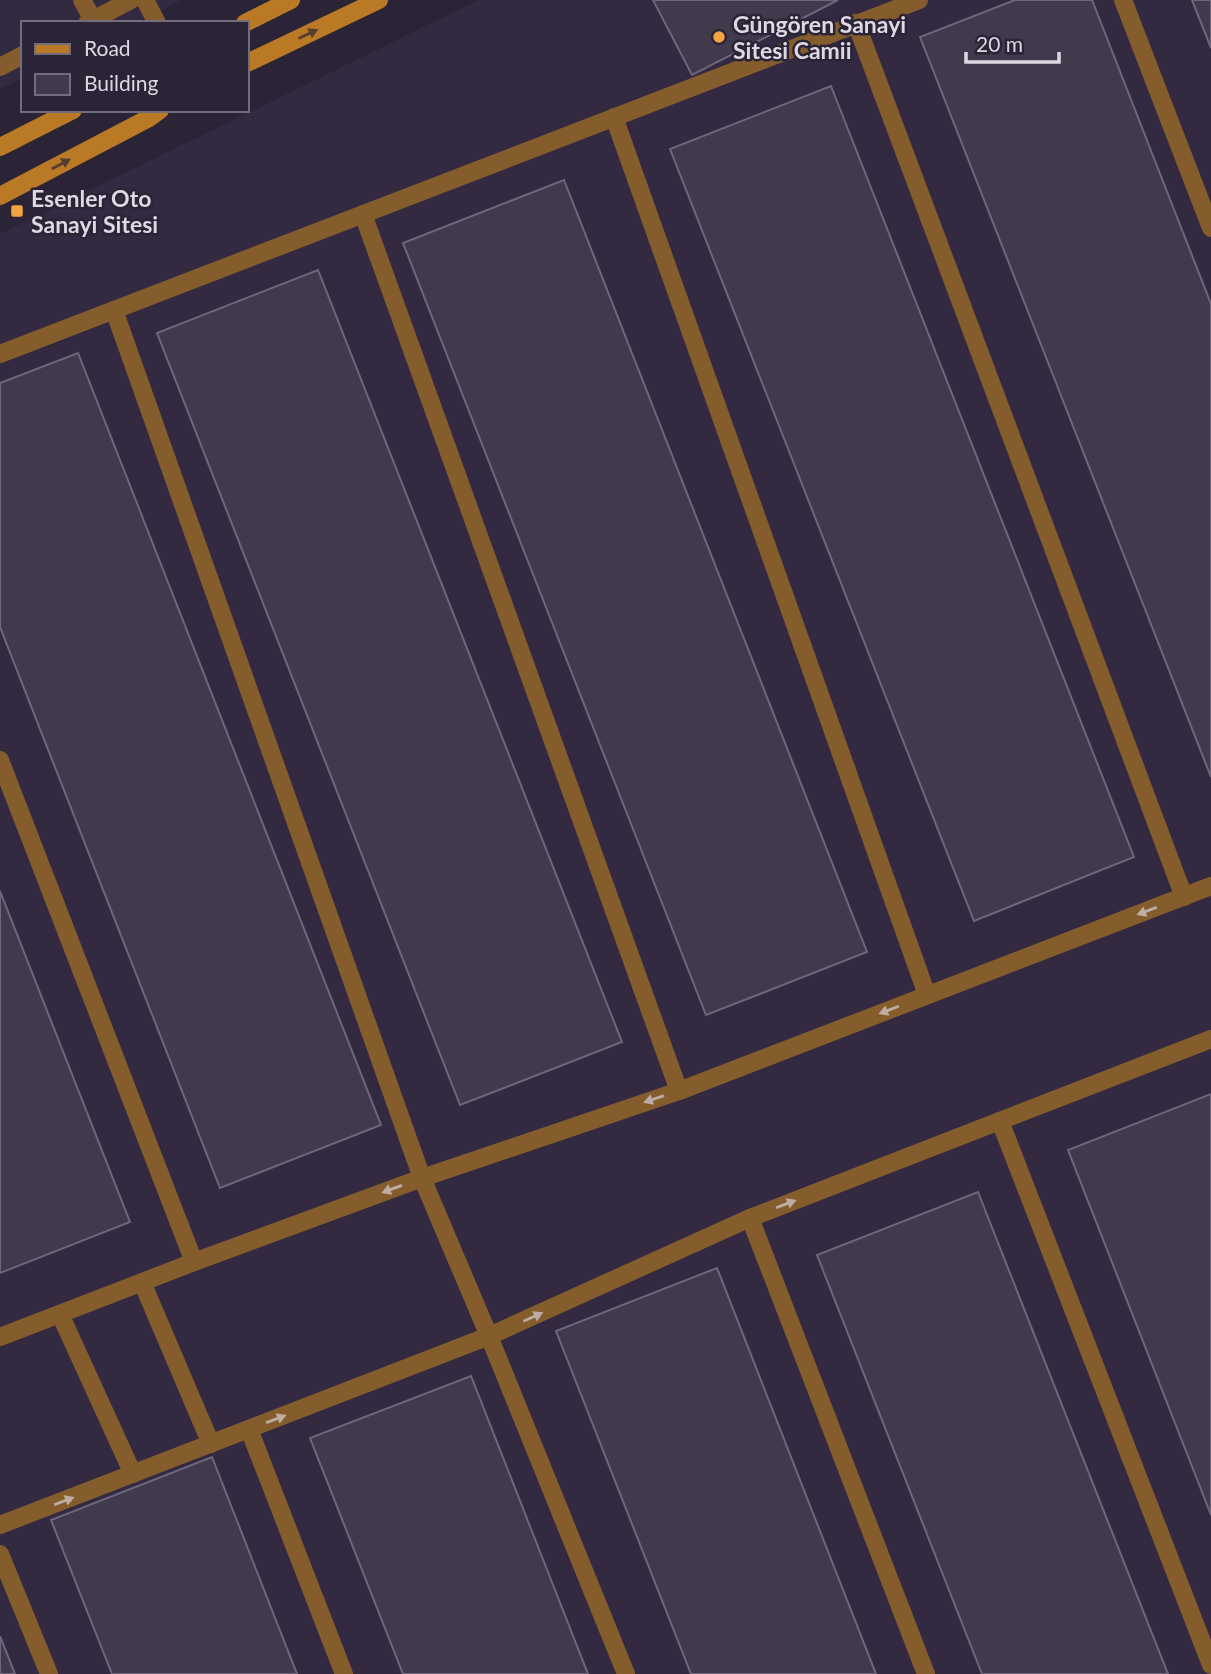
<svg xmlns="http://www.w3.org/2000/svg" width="1211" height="1674" viewBox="0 0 1211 1674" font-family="Lato,sans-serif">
<rect width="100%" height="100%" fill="#2b2436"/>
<g fill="#332a42">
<polygon points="0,0 182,0 135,23 23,23 23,78 0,89"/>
<polygon points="479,0 1211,0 1211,1674 0,1674 0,234"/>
</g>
<g fill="#413a4d" stroke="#6e667b" stroke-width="2">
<polygon points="653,0 838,0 692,75"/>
<polygon points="1015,0 1092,0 1211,304 1211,777 920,37"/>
<polygon points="1192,0 1211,0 1211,48"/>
<polygon points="831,86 1134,857 974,921 670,149"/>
<polygon points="564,180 867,952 706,1015 403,243"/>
<polygon points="318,270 622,1042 460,1105 157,333"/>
<polygon points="78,353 381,1125 220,1188 0,627 0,383"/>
<polygon points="0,891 130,1222 0,1273"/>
<polygon points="1211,1094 1211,1515 1068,1150"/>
<polygon points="978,1192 1168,1674 982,1674 817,1255"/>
<polygon points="717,1268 876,1674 691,1674 556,1331"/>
<polygon points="471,1376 588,1674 403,1674 310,1438"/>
<polygon points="212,1457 297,1674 112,1674 51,1520"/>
<polygon points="0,1636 15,1674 0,1674"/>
</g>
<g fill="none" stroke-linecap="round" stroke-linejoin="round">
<g stroke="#855d2d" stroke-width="18">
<polyline points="82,0 95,23"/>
<polyline points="145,0 157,23"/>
<polyline points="1123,0 1211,228"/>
<polyline points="87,23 131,0"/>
<polyline points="856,23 1184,897"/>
<polyline points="0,67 23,55"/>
<polyline points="614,117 927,995"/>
<polyline points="114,310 422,1178 489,1336 626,1674"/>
<polyline points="0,354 919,0"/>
<polyline points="0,760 194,1262"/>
<polyline points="1000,1121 1211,1665"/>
<polyline points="750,1218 926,1674"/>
<polyline points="142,1282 211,1444"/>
<polyline points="60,1314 133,1474"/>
<polyline points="0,1337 194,1262 422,1178 679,1091 1211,886"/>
<polyline points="249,1429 344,1674"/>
<polyline points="0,1525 489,1336 750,1218 1211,1039"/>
<polyline points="0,1554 49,1674"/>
</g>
<polyline stroke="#855d2d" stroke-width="18" points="363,214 679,1091"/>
<g stroke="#ba7924" stroke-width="18">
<polyline points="245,23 291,0"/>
<polyline points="247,63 379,0"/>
<polyline points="0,147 73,110"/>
<polyline points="0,196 149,118 160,110"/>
</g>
</g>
<defs><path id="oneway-solid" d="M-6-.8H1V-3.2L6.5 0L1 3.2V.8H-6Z" transform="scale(1.75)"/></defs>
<g fill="#563e31">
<use href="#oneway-solid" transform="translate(308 34) rotate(-25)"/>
<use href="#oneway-solid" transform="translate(61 164) rotate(-28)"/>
</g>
<g fill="#beada4">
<use href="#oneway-solid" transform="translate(1147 911) rotate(159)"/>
<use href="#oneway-solid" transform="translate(889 1010) rotate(159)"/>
<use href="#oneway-solid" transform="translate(654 1099) rotate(161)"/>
<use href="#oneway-solid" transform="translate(392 1189) rotate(160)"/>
<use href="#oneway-solid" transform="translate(786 1204) rotate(-21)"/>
<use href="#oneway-solid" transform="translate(533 1317) rotate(-24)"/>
<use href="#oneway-solid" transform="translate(276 1419) rotate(-21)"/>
<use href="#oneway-solid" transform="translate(64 1501) rotate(-21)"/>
</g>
<g fill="#f3a442" stroke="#2b2436" stroke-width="2.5">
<circle cx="719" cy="37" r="7"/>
<rect x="10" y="204" width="14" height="14" rx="3.5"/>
</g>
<g text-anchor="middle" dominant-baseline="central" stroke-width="5" stroke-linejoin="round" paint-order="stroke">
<g font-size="23" font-weight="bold" fill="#ddd8e4" stroke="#2b2436" text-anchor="start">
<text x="733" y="24">Güngören Sanayi<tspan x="733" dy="26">Sitesi Camii</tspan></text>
<text x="31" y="198">Esenler Oto<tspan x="31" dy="26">Sanayi Sitesi</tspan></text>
</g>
</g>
<rect x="21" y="21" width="228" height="91" fill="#2b2436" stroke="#726c7c" stroke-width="2"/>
<rect x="35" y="44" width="35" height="10" fill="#ba7924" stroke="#726c7c" stroke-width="2"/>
<text x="84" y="56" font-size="21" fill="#ddd8e4">Road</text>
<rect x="35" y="74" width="35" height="21" fill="#413a4d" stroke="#726c7c" stroke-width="2"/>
<text x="84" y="91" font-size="21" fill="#ddd8e4">Building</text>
<path d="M966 52v10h93v-10" fill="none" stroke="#ddd8e4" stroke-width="3.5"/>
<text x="976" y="52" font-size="21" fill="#ddd8e4" stroke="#2b2436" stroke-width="5" paint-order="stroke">20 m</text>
</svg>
